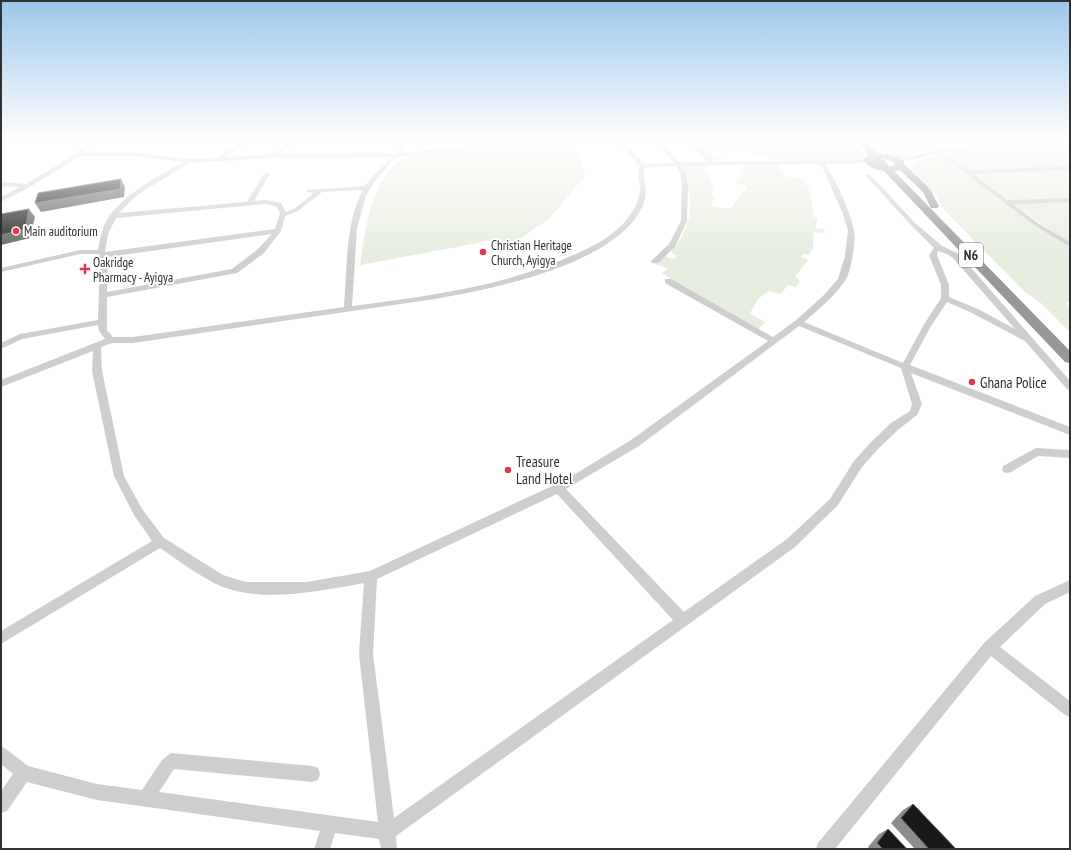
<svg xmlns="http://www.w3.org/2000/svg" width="1071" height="850" viewBox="0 0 1071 850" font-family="'PT Sans Narrow',sans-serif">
<rect width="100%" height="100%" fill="#fff"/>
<g fill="#e7eddf">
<path d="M519,141h45l15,11 6,24 -36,43 -30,20 11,6 -24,7 -17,-11 -129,24c5,-35 11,-87 44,-107l57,-7z"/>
<path d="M693,141h158l12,13v3c-14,6 -86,4 -103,0 -5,-1 -9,-4 -13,-8l-37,1 13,10 -10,1z"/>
<polygon points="874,141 909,141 915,146 920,147 931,143 976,143 983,144 988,148 978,148 973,146 974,148 937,149 905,156 889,155"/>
<polygon points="983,141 1012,141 1018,146 991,147"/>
<polygon points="1014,141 1051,141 1060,145 1020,146"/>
<polygon points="1070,147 1070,167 1050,166 970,172 944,154 969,151"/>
<polygon points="937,155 968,173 1002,200 1070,248 1070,302 1065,302 1070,307 1070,332 1041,303 1025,292 945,211 934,193 914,174 912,171 913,164 919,160"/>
<path d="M703,164c5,9 13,21 9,32l3,1 -4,9 19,3 18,-23 -12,-3 8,-11 -1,-8h35l8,13 16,1 7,11 5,28 4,1 -3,10 9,1 1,4 -11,-1 -1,15 -3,8 -7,-1 -2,3 7,3 -13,17 5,4 -4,6 -8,-2 -7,9 -12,-3 -11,8 -8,14 15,9 -7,8 -76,-43 -20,-14 6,-4 -15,-6 11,-7 9,3 4,-3 -6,-4c4,-6 10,-13 13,-20 11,-21 6,-46 -3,-66z"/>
<polygon points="1070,169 1070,198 1009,200 971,173"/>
<polygon points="1070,201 1070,243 1013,204"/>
</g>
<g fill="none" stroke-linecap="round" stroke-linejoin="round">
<g fill="#cecece" fill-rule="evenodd">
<path d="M92,141h6l-14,11h48l57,7 28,-1 26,-17h7l-25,16 47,-3 20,-13h7l-20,13 117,-1 7,-12h6l-7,12 58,-6 38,-6h13l-51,10 -61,6 -8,5 -16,19 -9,15 -9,32 -5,78c75,-10 152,-19 221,-51 20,-8 42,-20 55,-37 7,-9 12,-19 12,-31 0,-6 -4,-14 0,-20l-16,-19 -10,-7c14,0 22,14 30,23l30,-1 -12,-15 -9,-7c13,0 19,12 26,21h29l-20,-21h6l13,12 7,9 141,-2 14,-2v2l-14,4h-30c9,12 27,51 29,67 2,11 -3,41 -9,50 -11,16 -27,29 -41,41l99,41 20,-37 18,-28v-13l-12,-30 5,-7 -23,-23 -46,-50 5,-1 45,49 27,23 17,8 111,127v9l-3,-1 -42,-48 -53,-28 -25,-11 -16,24 -21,39 160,62v8l-159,-62 11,31 -5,11 -18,14 -21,20 -16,18 -24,38 -43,42 -399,289 1,13h-16l-2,-10 -44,-6 -5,16h-16l6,-18 -223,-31 -70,-18 -20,29 -6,2v-22l12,-17 -12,-10v-18l5,3 22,17 69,18 45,6 20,-30 9,-7 141,13 6,2 2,6 -2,6 -6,2 -138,-13 -15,23 219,30 -19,-168 5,-71c-45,8 -107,22 -150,0 -19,-10 -36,-23 -54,-35l-159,96v-13l151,-90 -18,-26 -20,-39 -22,-105 1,-20 -92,36v-7l104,-41 -6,-8 -1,-6 -76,14 -21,10v-6l19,-9 78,-14 2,-65 -1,-1h-19l-79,18v-4l79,-18h18c2,-12 5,-26 12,-35 19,-24 47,-38 73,-53l-51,-6h-52l-50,31 -29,15v-5l19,-10 -19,-1v-4l25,2 33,-20zM392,157l-22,22 -5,7 -58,4v2l7,1 -20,16 -8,3 -5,-9 -16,-3 -11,1 16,-27 -3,-2 -3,2 -17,28 -128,11 16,-16 13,-9 42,-25 83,-5zM766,164h53l4,5 20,45 5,17 -3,25 -7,23 -16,18 -27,24 -22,16 -102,-58h-6v4l103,58 -137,99 -64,39 -197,92 -63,11h-61l-23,-7 -59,-37 -22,-29 -18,-33 -22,-105 -1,-24 11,-4h21l302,-44c58,-10 183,-35 208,-94 6,-16 0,-23 1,-36l4,-2 28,-1 4,7 2,12 -1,36 -12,23 -18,17 1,2h6l17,-16 12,-26 1,-36 -2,-12 -4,-7zM363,190c-18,32 -16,81 -19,117l-211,30h-20l-6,-7v-33l130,-24 27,-20 17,-22 4,-15 13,-5 24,-19zM265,204l11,2 4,7 -5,16 -170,23 3,-18 8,-16zM272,234l-14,15 -26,20 -125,23 1,-35zM938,251l9,3 6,4 62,71 -37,-20 -29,-12v-12l-12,-30zM799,326l102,42 11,36 -2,7 -19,12 -21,20 -16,18 -24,38 -43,40 -103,73 -118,-123 73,-43zM557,494l116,126 -279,198 -21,-164 4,-75z"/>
<polygon points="1070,144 1070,148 978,150 942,153 968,170 1070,166 1070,170 973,174 1008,200 1070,198 1070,202 1013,204 1038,223 1070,242 1070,247 1034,225 953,164 935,154 912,160 891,159 888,157 891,155 912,156 936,150 976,147"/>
<polygon points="1036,448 1070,450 1070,458 1038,456 1011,472 1007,473 1003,472 1002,469 1003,466"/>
<polygon points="1070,580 1070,592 1045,604 1000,647 1070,701 1070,717 1065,715 991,656 835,849 816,849 818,843 985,642 1035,596"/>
</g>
<path fill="#989898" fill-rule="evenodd" d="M856,141h9l12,12 13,2 13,5 2,5 25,24 9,17 -2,2h-6l-8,-16 -23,-22 -6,1 176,180v12l-5,-1 -181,-191c-9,-1 -16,-4 -21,-12l6,-4zM882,158l9,3 5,4 -7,1z"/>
</g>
<g fill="#8c8c8c">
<polygon points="913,804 956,849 915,849 891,823 903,810"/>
<polygon points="888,829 907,849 870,849 868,847 879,834"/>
</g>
<g fill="#5d5d5d">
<polygon points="121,179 125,187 124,197 41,212 35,203"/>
<polygon points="29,209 35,217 30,238 1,245 1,235"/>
</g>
<g fill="#181818" stroke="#5d5d5d">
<polygon points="121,179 120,189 35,203 38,193"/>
<polygon points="29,209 25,229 1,235 1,214"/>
<polygon points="913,804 956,849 929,849 901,818"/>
<polygon points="888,829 907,849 883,849 877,843"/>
</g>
<linearGradient id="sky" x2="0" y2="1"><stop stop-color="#9dc6ea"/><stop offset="0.54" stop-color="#fff"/><stop offset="1" stop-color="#fff" stop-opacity="0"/></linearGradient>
<rect width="1071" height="260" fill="url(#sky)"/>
<g fill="#df3b4d" stroke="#fff" stroke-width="1.5">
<circle cx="16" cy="231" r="4"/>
<circle cx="483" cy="252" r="4"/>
<path d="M83 263h4v4h4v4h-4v4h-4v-4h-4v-4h4z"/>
<circle cx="972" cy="382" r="4"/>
<circle cx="508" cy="470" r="4"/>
</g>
<g text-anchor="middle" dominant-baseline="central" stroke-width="4" stroke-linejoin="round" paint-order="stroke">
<g font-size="13" fill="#313131" stroke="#fff" text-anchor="start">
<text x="24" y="231">Main auditorium</text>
<text x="491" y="245">Christian Heritage<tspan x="491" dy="15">Church, Ayigya</tspan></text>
<text x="93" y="262">Oakridge<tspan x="93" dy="15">Pharmacy - Ayigya</tspan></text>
</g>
<rect fill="#fff" stroke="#6f6f6f" stroke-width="1" x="959" y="243" width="24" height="24" rx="3"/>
<g font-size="14" font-weight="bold" fill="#313131">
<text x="971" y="255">N6</text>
</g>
<g font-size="15" fill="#313131" stroke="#fff" text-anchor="start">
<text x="980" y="382">Ghana Police</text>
<text x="516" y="461">Treasure<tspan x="516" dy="17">Land Hotel</tspan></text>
</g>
</g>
<rect width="1071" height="850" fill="none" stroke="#313131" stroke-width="4"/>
</svg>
